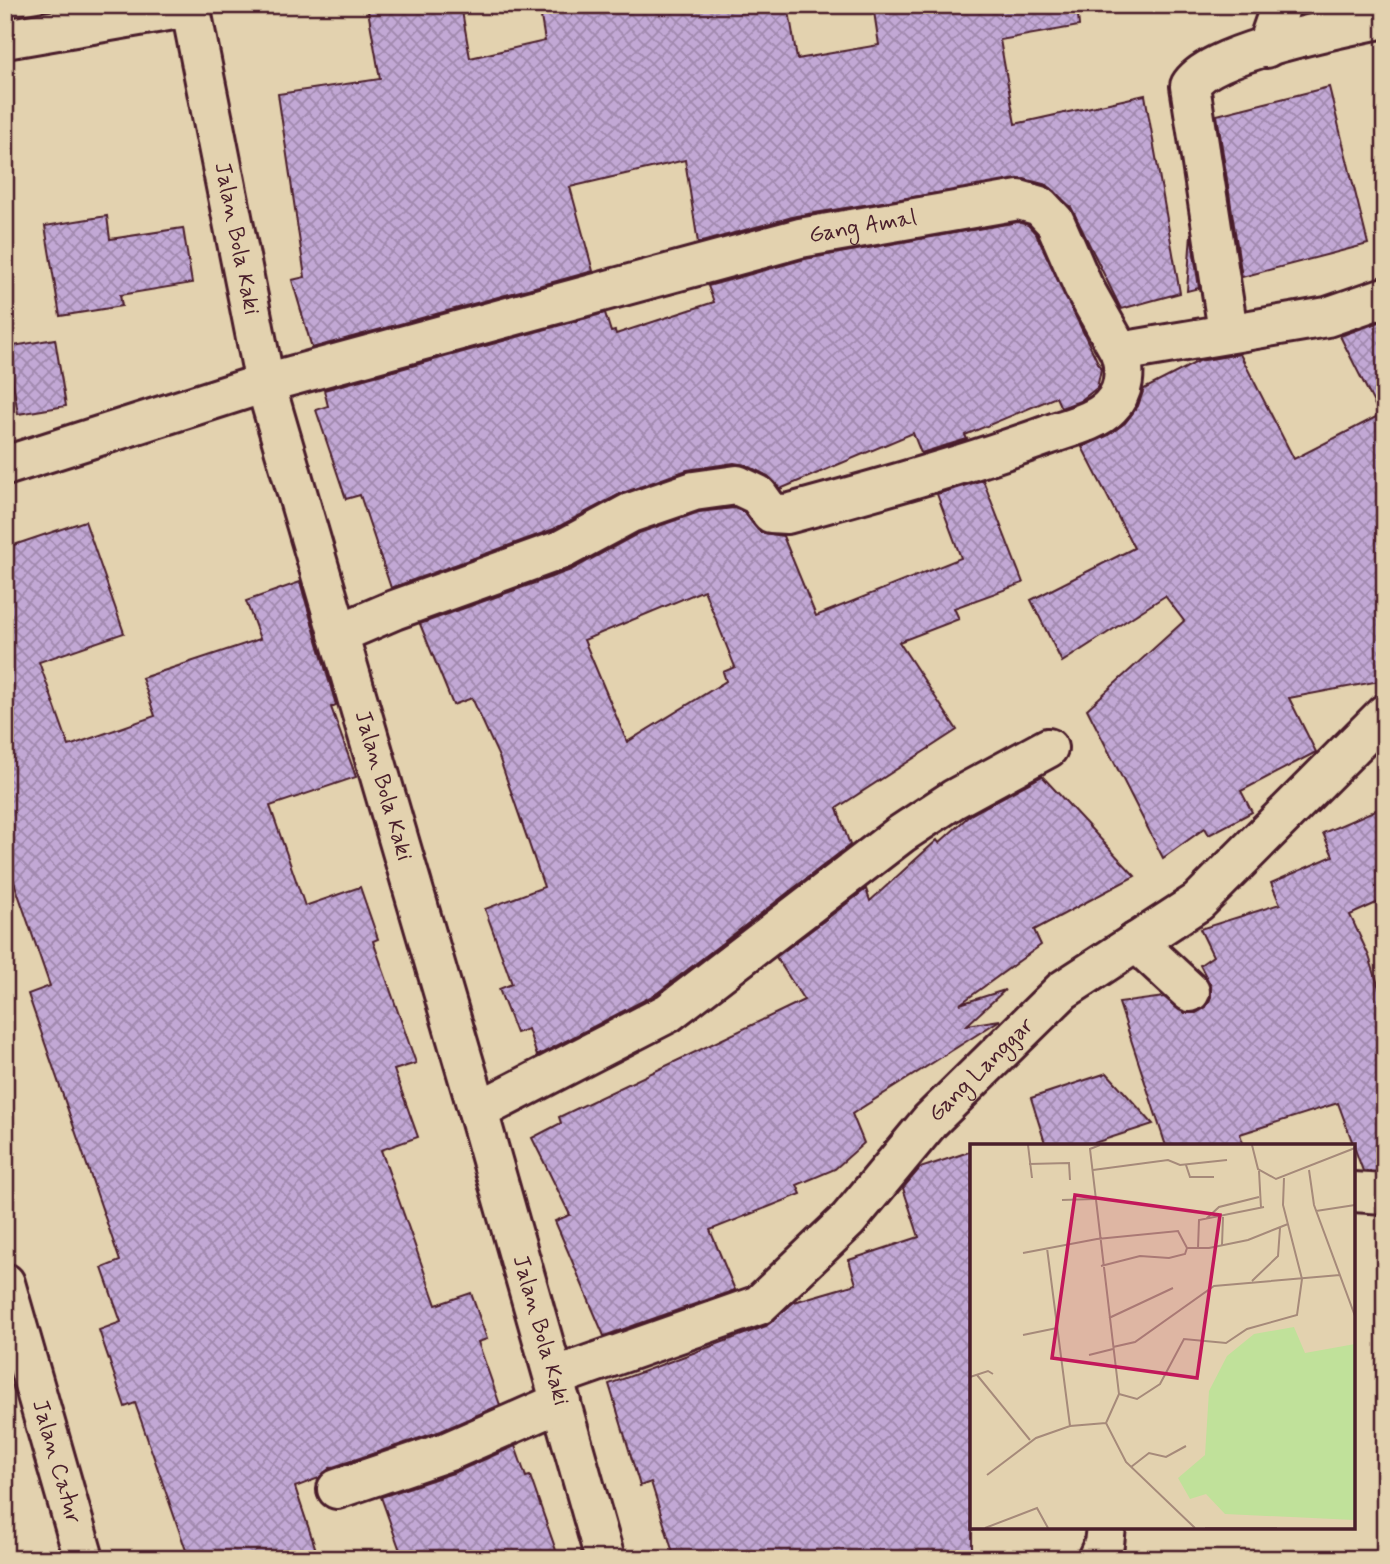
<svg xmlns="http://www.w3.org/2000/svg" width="1390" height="1564" viewBox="0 0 1390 1564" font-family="Mynerve,sans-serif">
<defs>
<pattern id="building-cross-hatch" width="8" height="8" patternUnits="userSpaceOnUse" patternTransform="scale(1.75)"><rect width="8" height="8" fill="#c2a8d5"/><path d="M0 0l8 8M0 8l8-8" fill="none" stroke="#a088ad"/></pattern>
</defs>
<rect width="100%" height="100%" fill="#e3d2af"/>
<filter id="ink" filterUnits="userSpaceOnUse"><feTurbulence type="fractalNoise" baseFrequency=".0143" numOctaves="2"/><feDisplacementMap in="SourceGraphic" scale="14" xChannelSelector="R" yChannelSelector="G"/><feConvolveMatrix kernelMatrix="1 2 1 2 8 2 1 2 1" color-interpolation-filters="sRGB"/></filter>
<g filter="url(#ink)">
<g fill="url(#building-cross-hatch)" stroke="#4a1f2b" stroke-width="2" fill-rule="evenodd">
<polygon points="367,5 461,5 470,58 545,41 539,5 788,5 797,59 879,45 873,5 1077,5 1079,26 1000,40 1015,124 1145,95 1180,293 1121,309 1071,207 1047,185 1024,179 796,216 698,243 685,160 570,187 593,271 312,348 292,280 305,277 278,94 380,79"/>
<polygon points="1329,87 1368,244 1242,277 1217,115"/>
<polygon points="107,216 110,239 183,228 192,283 120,295 122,306 60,316 45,226"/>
<polygon points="1018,222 1028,225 1036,234 1101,369 1097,388 1080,401 1061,408 1056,397 965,435 967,439 921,453 913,433 780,489 768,476 746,465 734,463 687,470 620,494 554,529 391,588 360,495 346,499 316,410 328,406 324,390 605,313 611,332 615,331 616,334 714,302 708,286 805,259"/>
<polygon points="1191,233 1199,288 1187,291"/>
<polygon points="1385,320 1385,680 1289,698 1316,752 1241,791 1252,812 1209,835 1205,828 1163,858 1087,709 1184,621 1165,596 1062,662 1031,600 1134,548 1082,447 1107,436 1125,423 1138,406 1144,389 1199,361 1240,354 1294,459 1380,415 1340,336"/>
<polygon points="55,339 66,406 18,414 7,347"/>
<path d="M983,480l40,103 -69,25 5,11 -60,23 58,88 -120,78 13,37 -194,149 -119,62 -9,-27 -12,4 -17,-44 13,-5 -27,-75 59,-22 -45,-130 -27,-59 -19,7 -33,-81 151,-54 68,-37 60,-21 35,-4 10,4 16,20 23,4 33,80 145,-58 -24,-64zM704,590l31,77 -12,5 3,9 -99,61 -43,-102z"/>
<polygon points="85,521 124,633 39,662 69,746 155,716 142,678 260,639 246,601 300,582 336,705 331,707 356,777 270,806 305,906 360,887 378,939 373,941 416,1063 394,1070 418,1137 381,1150 436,1305 471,1293 487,1339 478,1342 500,1405 441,1431 330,1468 319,1478 295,1487 319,1559 189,1559 135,1403 125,1407 99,1330 121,1322 102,1268 120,1261 28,994 50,986 5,856 5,548"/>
<polygon points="1042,776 1135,876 1034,930 1041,945 960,1004 1005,990 967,1025 1000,1020 852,1114 864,1143 835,1169 797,1185 801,1194 710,1230 735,1290 604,1336 555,1221 570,1215 532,1138 561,1123 559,1117 804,1000 776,957 866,889 870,901 937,840 939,843 970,815"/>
<polygon points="1385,806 1385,899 1350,915 1369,956 1385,1007 1385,1172 1363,1171 1338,1103 1240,1134 1244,1146 1166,1146 1119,1003 1164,997 1185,1013 1196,1013 1206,1007 1211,997 1211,986 1200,965 1213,956 1200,929 1280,904 1271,883 1333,856 1323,833"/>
<polygon points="1107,1073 1153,1124 1085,1146 1046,1146 1031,1098"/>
<polygon points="972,1151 972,1559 675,1559 651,1482 640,1486 609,1384 766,1326 794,1302 856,1284 849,1260 919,1237 903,1188 920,1168"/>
<polygon points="515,1446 526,1477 530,1476 559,1559 403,1559 381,1497 456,1472"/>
</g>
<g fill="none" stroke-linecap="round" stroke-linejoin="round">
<g stroke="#4a1f2b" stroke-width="44">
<g id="minor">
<path id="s1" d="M190,5l75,378 213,728 127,448"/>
<polyline points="5,39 191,7"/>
<polyline points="1266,48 1281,5"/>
<path d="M1228,331l-38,-245c19,-34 154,-59 195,-68"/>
<path id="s2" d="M5,466l260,-83 535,-145 219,-38 21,6 15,16 28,64 37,66 207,-35 58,-20"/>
<path d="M338,634l56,-24 169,-61 67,-36 64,-22 43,-6 21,10 13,18 16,1c88,-24 175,-48 261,-79 19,-7 48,-13 62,-28 15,-15 16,-36 10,-55"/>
<polyline points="1136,942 1190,992"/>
<polyline points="478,1111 668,1013 901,834 954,799 1048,748"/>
<polyline points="1353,1192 1385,1194"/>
<path id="s3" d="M5,1283l79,276"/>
<path id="s4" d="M554,1377l205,-72 89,-85 82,-99 133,-131 135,-88 187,-188"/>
<polyline points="337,1489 449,1451 561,1402"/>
<polyline points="1097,1559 1104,1544 1106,1527"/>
</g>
</g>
<use href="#minor" stroke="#e3d2af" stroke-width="38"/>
</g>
</g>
<g text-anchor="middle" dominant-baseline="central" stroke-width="5" stroke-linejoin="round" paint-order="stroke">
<g font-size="23" fill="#4a1f2b" stroke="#e3d2af">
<text stroke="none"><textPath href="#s2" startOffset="891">Gang Amal</textPath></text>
<text stroke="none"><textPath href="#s1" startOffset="238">Jalan Bola Kaki</textPath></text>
<text stroke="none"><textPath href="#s1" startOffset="805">Jalan Bola Kaki</textPath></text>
<text stroke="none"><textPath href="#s4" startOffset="541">Gang Langgar</textPath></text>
<text stroke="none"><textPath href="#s1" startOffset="1372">Jalan Bola Kaki</textPath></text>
<text stroke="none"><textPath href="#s3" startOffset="186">Jalan Catur</textPath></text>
</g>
</g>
<g transform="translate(970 1144)">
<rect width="385" height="385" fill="#e3d2af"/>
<path d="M324,183l11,26 50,-9v176l-130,-6 -19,-20 -16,5 -12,-21 27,-23 4,-64 18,-35 27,-22z" fill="#c0e19a"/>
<path fill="none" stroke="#a68a7a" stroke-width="2" d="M58,1l4,33M130,1l-10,4 29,245 -13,29 20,39 69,66M282,1l6,24 18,10 79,-31M59,20l40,-1 1,17M216,21l4,12h24M123,26l75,-10 12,5 47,-5M339,26l5,35 41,111M289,27l2,37M92,56l33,-1M346,67l39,-6M236,75l13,-12 40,-10M252,101l1,-28M77,104l23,178M228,104l1,-28 65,-13M53,109l74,-14 81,-8 9,17h22l39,-8 40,-16M131,122l39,-10 29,2 16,-4 2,-6M282,137l26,-25 2,-28M139,174l64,-30M53,191l34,-7M143,203l22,-5 79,-56 126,-11M119,211l24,-6M7,231l53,65M0,233l18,-6 5,3M149,250l18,5 23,-15 24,-45 42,4 21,-14 50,-14 5,-36 -19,-74 1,-27M161,323l18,-14 17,4 20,-11M17,331l49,-37 34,-12 36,-3M15,384l52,-20 11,20M235,384h72"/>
<path fill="#c2185b" fill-opacity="0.15" stroke="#c2185b" stroke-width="3.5" d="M105,51l145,20 -23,163 -145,-20z"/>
<rect width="385" height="385" fill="none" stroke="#4a1f2b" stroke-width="3.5"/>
</g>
<rect width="1390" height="1564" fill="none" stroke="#e3d2af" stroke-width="28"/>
<rect x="14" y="14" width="1362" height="1536" fill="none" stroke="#4a1f2b" stroke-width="2.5" filter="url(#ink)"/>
</svg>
